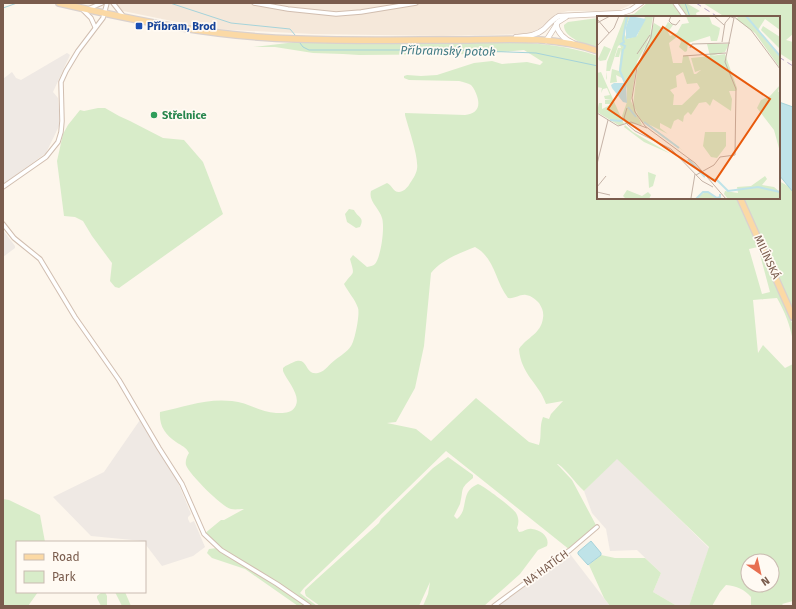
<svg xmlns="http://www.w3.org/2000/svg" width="796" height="609" viewBox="0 0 796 609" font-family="'Fira Sans',sans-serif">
<rect width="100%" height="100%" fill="#fdf6ec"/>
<polygon fill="#f5e8da" points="115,3 634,3 618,11 568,11 556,14 539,29 527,34 443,36 313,34 211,29 123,11 118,7"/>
<g fill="#efe9e4">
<polygon points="67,53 70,55 53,92 58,98 60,124 46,153 3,184 3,79 12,72 16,78 21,80"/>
<polygon points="3,230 15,246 15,248 3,257"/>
<polygon points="140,420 177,480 191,514 188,517 188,519 190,523 194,521 205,547 193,556 162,566 143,541 91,536 53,497 104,472"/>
<polygon points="617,458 709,548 689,606 677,606 653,592 661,573 637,550 610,551 606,529 592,513 584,491"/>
<polygon points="570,554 610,606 498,606"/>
</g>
<g fill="#d8ecc9" fill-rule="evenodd">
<polygon points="647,3 686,3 700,11 696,13 697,17 613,17 634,14"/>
<polygon points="703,3 793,3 793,34 786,40 793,42 793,62 779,53 779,17 725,17"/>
<path d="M598,18v31c-11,-4 -35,-11 -34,-24l4,-3z"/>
<path d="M296,42c50,1 99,1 149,1 51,-1 104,-4 153,13v142h138l53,118 4,9v16c-3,-16 -8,-29 -16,-43l-24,2 5,53 5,-8 22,23 8,-4v237l-11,3 2,2h-33v-9c-7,-8 -14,-11 -25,-12l-6,7 -8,14h-23l20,-59 -92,-88 -33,32c-10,-9 -16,-20 -26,-27h-1l15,16 25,47 -27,23 -124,-99 -75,73 -67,64 -4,5 17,13h-19l-53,-37 -33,-11 -5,-5 2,-4 8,-1 -13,-14 17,-14h3l20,-11c-4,0 -9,1 -13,0 -9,-2 -42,-35 -45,-44 -1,-4 1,-9 3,-12 -3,-6 -7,-7 -13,-11 -11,-8 -17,-16 -16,-30 24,-5 46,-14 72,-11 15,1 28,11 44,12 6,0 15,1 19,-6 7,-11 -8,-26 -12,-36v-3c3,-3 7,-4 11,-6 15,-6 10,14 24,11 8,-2 11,-9 17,-13 5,-4 12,-8 16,-14 4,-6 9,-32 7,-38 -3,-9 -10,-16 -14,-24 10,-14 11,-7 6,-25l3,-4 14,12c3,-1 6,-1 8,-3 6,-7 10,-37 7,-46 -2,-9 -14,-17 -11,-27l16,-8c5,2 6,9 12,9 4,0 8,-4 10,-7 3,-5 7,-10 8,-16 2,-12 -9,-42 -12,-54v-2l60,2c11,-1 16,-7 12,-19 -1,-3 -3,-8 -6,-11 -3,-2 -8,-3 -12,-4l-50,-1 -5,-2v-2l3,-1 14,1 16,-1 37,-12 18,-2 10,3 25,-2 13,3 3,-3 -19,-12 -45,4 -120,1 -16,-1 -30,-1 -38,-6h-22zM475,247c20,11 20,34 33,51 7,1 12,-4 18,-3 6,1 9,4 13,8 3,5 5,9 4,15 -2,16 -16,19 -24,31 2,26 20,34 27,55l17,-3 -12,13 -2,5 -6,-2c-4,10 -1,19 -4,28l-10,-3 -53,-44 -45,43 -15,-12 -29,-6 9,-1 19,-34 9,-42 7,-73c10,-13 29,-20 44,-26zM758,247l12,45 -8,2 -13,-45zM748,561h24v24h-24z"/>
<polygon points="98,108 105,108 119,116 130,121 163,138 184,140 203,162 223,214 119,288 115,287 110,281 112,263 92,236 83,221 75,217 64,216 57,161 63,134 68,125 80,110 84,111"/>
<polygon points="779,181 788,186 793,192 793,309 743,198 779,198"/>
<path d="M349,209l5,1c4,8 11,7 6,17l-4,1 -9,-6 -2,-8z"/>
<path d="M448,457l25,18v3c-14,11 -9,11 -13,26 -2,4 -4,8 -6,12l3,3c13,-11 2,-27 21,-35 6,2 35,24 38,29 3,5 3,10 1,15l2,4c5,0 8,-4 13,-3 9,1 18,8 15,17l-9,4 -18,24 -36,32h-61l5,-12 2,-12 -11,24h-99l-14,-10 -1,-3v-3l13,-12 61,-55 2,-4 52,-51z"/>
<polygon points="3,499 9,500 40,515 45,542 17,542 17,592 38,592 28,606 3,606"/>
<polygon points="601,555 615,558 645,558 661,573 653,592 677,606 610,606 604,598 589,565"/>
<polygon points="102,592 105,592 107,596 107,606 101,606 97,598 97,596"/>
<polygon points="115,592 125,592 131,606 122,606"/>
</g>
<g fill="#bfe3e8" stroke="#a5d3da">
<polygon points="779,102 793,107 793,192 779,175"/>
<polygon points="591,541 601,553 601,555 588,565 578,554 578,552"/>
</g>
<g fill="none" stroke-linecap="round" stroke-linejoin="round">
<g stroke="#a5d3da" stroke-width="1">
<polyline points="170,3 231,23 290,29 295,35"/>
<polyline points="685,3 690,17"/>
<polyline points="3,8 17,3"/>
<polyline points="300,43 303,47 309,50 454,50 536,53 598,66"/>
</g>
<g stroke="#d1beb0" stroke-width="5.5">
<g id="minor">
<polyline points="113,3 124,17"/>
<polyline points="254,3 288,9 336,14 361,12 416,3"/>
<polyline points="675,3 685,17"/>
<polyline points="82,9 91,18 95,27"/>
<polyline points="88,9 102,3"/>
<polyline points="3,187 46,157 58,142 61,132 62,121 61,82 66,71 78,51 103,18 107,3"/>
<polyline points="3,224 14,238 40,259 75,317 119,380 159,448 182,484 204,534 221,550 277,584 309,606"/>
<polyline points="494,606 570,550 597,527"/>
</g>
</g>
<g stroke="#d1beb0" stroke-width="6">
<g id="tertiary">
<path d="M556,24c2,10 8,15 17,19"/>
<path d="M516,37c10,-1 20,-1 28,-8 5,-5 9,-10 15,-13l63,-3 9,-3 10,-7"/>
<polyline points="546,41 558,22 566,17"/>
</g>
</g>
<g stroke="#dad1cd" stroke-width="8">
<g id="primary">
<path d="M59,3c78,18 157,34 238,36 55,2 111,1 166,1 45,-1 92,-4 135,11"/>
<polyline points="740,198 793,317"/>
</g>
</g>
<use href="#minor" stroke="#fff" stroke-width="3.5"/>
<use href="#tertiary" stroke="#fff" stroke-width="4.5"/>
<use href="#primary" stroke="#fbd9a5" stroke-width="5.5"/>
<g stroke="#b9a8c9" stroke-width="1" stroke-dasharray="6 4" stroke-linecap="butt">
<polyline points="696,3 718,17"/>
<polyline points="779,57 793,66"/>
</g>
</g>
<rect fill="#1a4fb4" stroke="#fffaf3" stroke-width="1.5" x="135" y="22" width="8" height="8" rx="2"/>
<circle fill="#2e9e5b" stroke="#fffaf3" stroke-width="1.5" cx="154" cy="115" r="4"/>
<g text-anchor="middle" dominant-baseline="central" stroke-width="3.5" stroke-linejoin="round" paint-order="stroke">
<g font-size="11" font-weight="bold" fill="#164399" stroke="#fffaf3" text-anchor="start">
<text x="147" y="26">Příbram, Brod</text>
</g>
<g font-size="11" font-weight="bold" fill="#27864d" stroke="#fffaf3" text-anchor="start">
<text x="162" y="115">Střelnice</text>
</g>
<g font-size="11" fill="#7a5c4d" stroke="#fffaf3">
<text transform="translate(767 257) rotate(65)">MILÍNSKÁ</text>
<text transform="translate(546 568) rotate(-36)">NA HATÍCH</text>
</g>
<g font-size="12" font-style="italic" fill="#437c86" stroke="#fffaf3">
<text transform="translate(448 51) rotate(1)">Příbramský potok</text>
</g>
</g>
<g transform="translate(597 16)">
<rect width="183" height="183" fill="#fdf6ec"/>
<path d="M28,0h5l-6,17 3,6 10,-3 8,-19 -5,-1h13l-4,24 -12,22 -6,39 11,24 -17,-2 -3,-7 5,-14v-13l-3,-10 -8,-4 1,7 -7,1 2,-14 7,2 2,-22 -2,8h-4l3,-9h3l-1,-3 -2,1 -8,25h-4l1,9 -1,-2v-5l1,-11zM89,0h23l3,8 8,4 -1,6 -2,7h-6l-1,-5 -22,7 -1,8 -2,1 -6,-5 2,-5 -3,-6 -9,7 4,20h9l1,-7 5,-1 6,19h2l5,-4 -6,2 -4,-14 19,-2 -3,-12h22l-4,8 -14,4 14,-2 12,34 -1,3h-7l3,8 -1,12 -18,-12 -3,7 -4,-4 -7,1 -8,12 -3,-3 -4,4 -1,6 -5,-3 -4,2 -3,8 -11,-6v5l8,6 -20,-10 37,28 -44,-31 -8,-16 4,-34 17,-48 10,6 4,-7 5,3 -5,7 2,4 7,-3 5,-9 7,-1zM86,56l4,12 10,-1 3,5 -18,17h-9l1,-10 -4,-5 7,-3 -1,-11zM142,0h41v14l-15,-11 -7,11 21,26 1,-5v17l-25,-35 -19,-14zM166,10l17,11v12l-19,-19zM7,30l7,3 -5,11 -6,1 -2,-2zM4,56l23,52 -4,2 -23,-14 2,-9h3v6l10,-5h-7v-4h7l-7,-1 -1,-3 6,-1 -3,-7 -4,1 -2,4 1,-5 -5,-1v-14zM183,69l-2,7 2,-1v61l-6,-22 -17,-22 4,-8 9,-4zM28,109l8,7 38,22 -27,-12 -20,-15zM108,116h21v14l-9,12 -6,-1 -8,-11zM51,156l8,3 -3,11 -4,2zM168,160l2,3 -5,6 12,2 6,5v7h-52l-4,-5 1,-3 13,2 -1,-6 14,-1zM30,174l15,6 6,-4 3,3 -2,4h-23l-3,-3zM108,176h3l10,7h-22z" fill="#d8ecc9" fill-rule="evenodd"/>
<path d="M33,0l16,3 -10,18 -10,2v-12zM17,67h12l1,20 -4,-1 -11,-14 -1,-3z" fill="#bfe3e8"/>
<path fill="none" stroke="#bfe3e8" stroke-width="2" d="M149,0l34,40M26,33l-3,22 5,12M27,33l1,-3 -4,-2 3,-2 -1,-3 4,-23M31,91l8,10M13,104l11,1 2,-2M47,106l35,26M91,143l17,18M114,163l6,1 11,11 30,-4 22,5M99,183l7,-7h5l9,6 3,-1v-3"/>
<path fill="none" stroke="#c5b3a7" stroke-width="1" d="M57,0l-3,21 -14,30 -5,31 3,14 10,14 50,37 31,36M74,0l-2,5 3,3 4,1 4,-5M117,0l10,9M136,0l18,14 29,39M0,3l12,14M0,7l13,-7M125,26l3,-19 5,-6M0,30l17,-18 5,-12M93,32l2,-4 38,-1M40,38l13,-19M86,40l43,-3M0,97l21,13 13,-4 16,6M30,107l-3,-5 3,-10M30,108l8,7 36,18 31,32 11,6M0,148l11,-44M99,159l18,-10 6,-8 15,-2 1,-66 -11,-27 9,-44 -5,-2M0,171l9,-11M0,176l13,3M94,182l4,-24"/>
<path fill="#e8590c" fill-opacity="0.15" stroke="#e8590c" stroke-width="2" d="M66,11l107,72 -55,82 -107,-72z"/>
<rect width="183" height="183" fill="none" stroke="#7a5c4d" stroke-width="2"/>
</g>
<rect width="796" height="609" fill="none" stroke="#7a5c4d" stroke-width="8"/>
<rect x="16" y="541" width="130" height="52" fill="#fffaf3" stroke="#cabbb1"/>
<rect x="24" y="554" width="20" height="6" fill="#fbd9a5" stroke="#cabbb1"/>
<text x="52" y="561" font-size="12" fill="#7a5c4d">Road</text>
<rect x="24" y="571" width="20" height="12" fill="#d8ecc9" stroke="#cabbb1"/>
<text x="52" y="581" font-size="12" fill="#7a5c4d">Park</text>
<g transform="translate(760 573) rotate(146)"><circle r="19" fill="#fffaf3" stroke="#cabbb1"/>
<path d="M0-3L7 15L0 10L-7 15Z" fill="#e76f51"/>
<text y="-6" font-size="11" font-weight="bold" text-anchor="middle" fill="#7a5c4d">N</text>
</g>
</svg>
